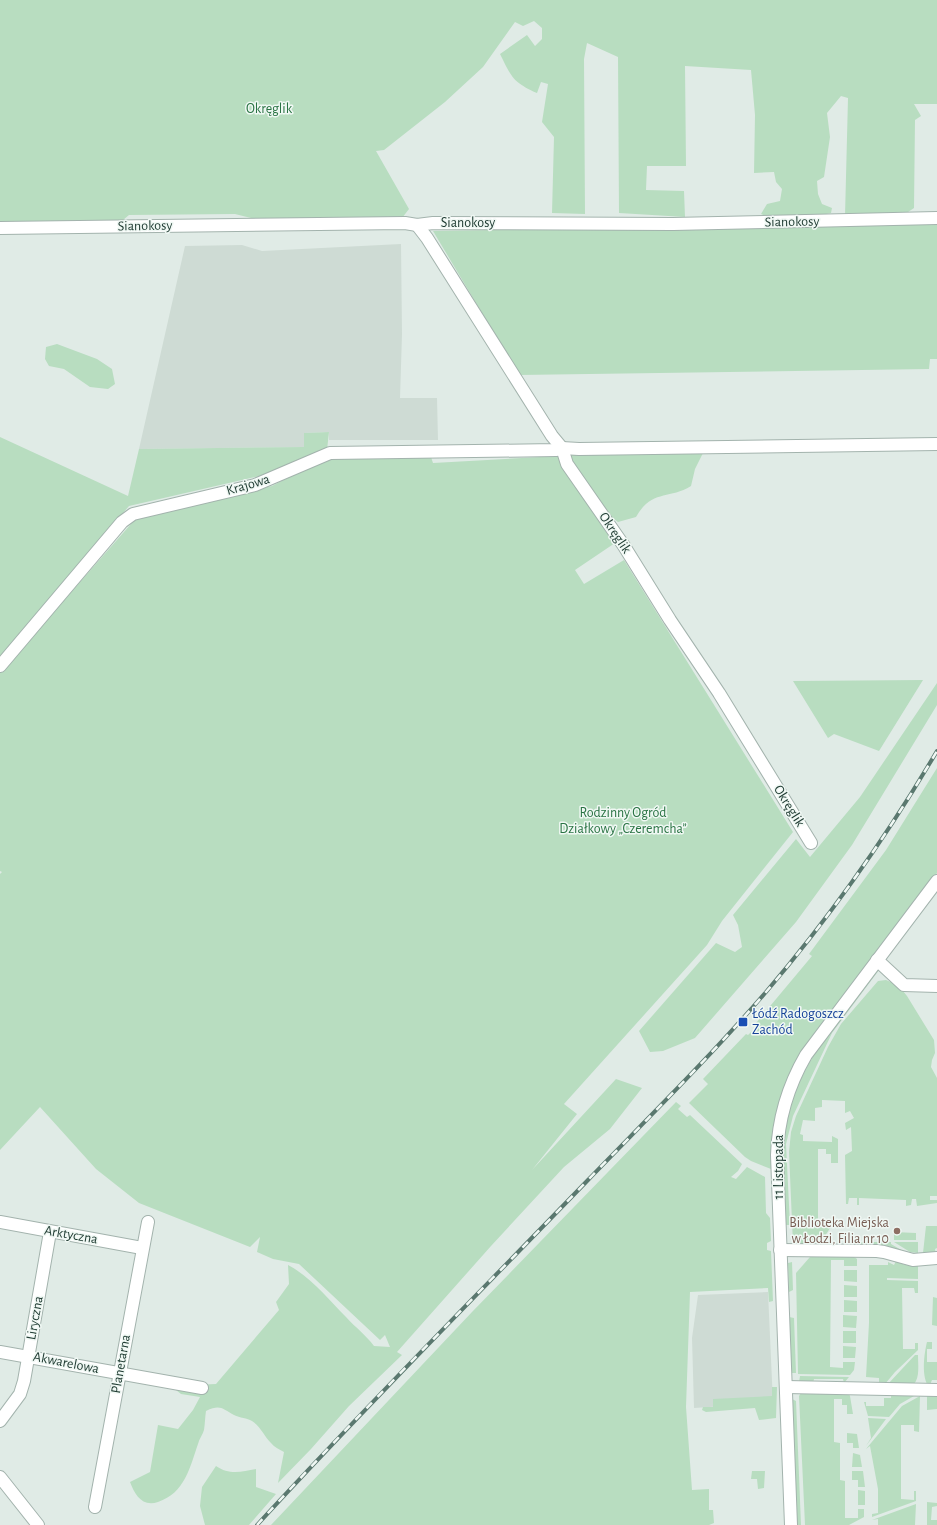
<svg xmlns="http://www.w3.org/2000/svg" width="937" height="1525" viewBox="0 0 937 1525" font-family="'Alegreya Sans',sans-serif">
<rect width="100%" height="100%" fill="#e0ebe6"/>
<g fill="#cedbd4">
<polygon points="401,244 402,334 400,398 437,398 438,440 329,440 329,432 304,433 304,447 139,449 185,246 242,245 262,251"/>
<polygon points="768,1292 773,1403 694,1408 692,1338 698,1295"/>
</g>
<g fill="#b8ddc0">
<path d="M0,0h937v104h-23l7,12 -6,4 -1,88 -9,6 -60,2 3,-118 -7,-2 -14,17 3,24 -6,40 -7,4 1,13 4,10 10,4 -1,5 -14,3 -47,2 -9,-4 6,-10 13,-3 2,-12 -6,-7 -2,-10 -20,1 1,-58 -4,-45 -66,-4 1,100h-39l-1,24 38,1 1,26 -66,-4 -1,-156 -31,-14 -3,16 1,155 -33,-1 2,-76 -12,-15 6,-38 -7,-2 -4,11c-24,-11 -25,-15 -37,-39l27,-19 8,11 7,-7v-11l-8,-7 -11,5 -8,-4 -32,45 -38,35 -61,48 -8,1 33,58 -7,9 -147,1 -20,-5 -106,1 -6,5 -123,2z"/>
<polygon points="937,222 937,359 930,359 929,369 519,375 433,231"/>
<polygon points="57,344 97,359 112,369 115,384 108,389 90,387 64,369 49,366 45,359 46,347"/>
<polygon points="329,432 327,450 264,475 129,506 0,657 0,437 128,496 139,449 304,447 304,433"/>
<path d="M703,453l-8,16 -4,17c-23,14 -39,3 -55,31l-18,5 -9,-7 -41,-55 2,-6z"/>
<path d="M558,456l57,87 -40,27 9,14 40,-24 169,272 -71,89 -15,24 -143,159 13,10 -45,56 84,-91 26,9 -32,41 -46,38 -73,79 -94,106 5,3 -53,51 -38,43 -33,34 6,-31c-5,-3 -10,-5 -13,-9 -7,-7 -10,-16 -19,-22 -5,-3 -12,-3 -18,-6 -12,-6 -13,-11 -28,-4 -1,6 -1,13 -2,19 -1,4 -5,9 -6,14 -8,23 -13,49 -40,58 -16,5 -23,-7 -28,-20l20,-10 8,-47 20,4 15,-19 7,-13 -19,-3 -10,-8 45,-2 63,-74 -3,-8 13,-18 -1,-19c23,12 40,34 58,52 10,11 20,18 28,29l16,1 -5,-12 -5,5 -81,-76 -26,-5 -16,-7 3,-15 -10,10 -111,-44 -43,-34 -56,-62 -40,43v-276l2,-2 -2,-1v-198l138,-157 134,-30 56,-29h103l2,6z"/>
<polygon points="923,680 879,751 834,734 828,738 793,681"/>
<polygon points="937,683 937,705 852,845 796,922 695,1038 663,1051 650,1052 639,1031 716,943 735,952 742,947 738,925 733,915 796,839 810,857 860,797"/>
<path d="M937,768v105l-144,196c-16,32 -22,64 -22,100l-20,-8 -6,-4 -56,-54 19,-19 -5,-5 43,-45 2,1 10,-10 -2,-2 56,-67 -3,-2 77,-104z"/>
<path d="M877,970h2l-47,63 -39,83 -7,28 4,81h-4c-1,-30 -4,-61 -1,-91 8,-66 53,-113 92,-164z"/>
<polygon points="886,980 898,985 907,996 934,1040 935,1053 932,1060 931,1067 937,1078 937,1196 930,1196 930,1200 937,1200 937,1203 917,1206 916,1199 912,1199 911,1205 906,1206 906,1200 859,1198 859,1205 857,1205 857,1198 849,1198 848,1204 846,1204 845,1155 852,1151 851,1127 846,1130 845,1123 854,1118 850,1111 845,1113 845,1101 822,1100 822,1107 815,1108 815,1121 803,1120 800,1134 803,1135 803,1141 832,1142 832,1136 838,1139 838,1163 831,1163 831,1154 826,1154 826,1149 818,1149 818,1225 832,1225 825,1236 818,1238 814,1246 793,1245 789,1152 791,1132 796,1116 828,1047 841,1024 878,981"/>
<polygon points="676,1102 681,1106 678,1109 687,1117 690,1115 742,1164 738,1171 731,1177 736,1179 747,1167 765,1177 766,1213 770,1218 771,1241 767,1243 767,1250 771,1251 773,1301 769,1302 768,1288 690,1292 686,1407 692,1490 709,1489 709,1510 713,1510 714,1523 709,1525 271,1525 472,1312"/>
<polygon points="926,1226 937,1226 937,1248 935,1249 936,1255 923,1253"/>
<polygon points="894,1232 916,1233 916,1240 894,1240"/>
<polygon points="852,1242 891,1242 891,1244 903,1251 884,1245 853,1245"/>
<polygon points="894,1242 918,1242 918,1253 910,1252"/>
<polygon points="810,1257 854,1257 857,1259 857,1266 844,1266 844,1260 831,1260 830,1367 843,1368 843,1362 855,1362 854,1370 850,1375 798,1374 796,1273"/>
<polygon points="896,1261 905,1265 918,1266 918,1279 887,1278 887,1280 918,1281 918,1293 915,1293 914,1288 902,1288 903,1349 915,1349 915,1343 918,1343 918,1350 895,1372 885,1384 879,1384 879,1378 866,1377 869,1323 869,1265 888,1265 888,1262 894,1265"/>
<polygon points="792,1262 793,1290 789,1292 788,1263"/>
<polygon points="844,1270 857,1270 857,1282 844,1281"/>
<polygon points="844,1285 857,1286 857,1297 844,1297"/>
<polygon points="933,1297 937,1298 937,1326 932,1325"/>
<polygon points="844,1300 857,1301 857,1312 844,1312"/>
<polygon points="843,1315 857,1316 856,1328 843,1327"/>
<polygon points="789,1317 794,1318 796,1373 791,1373"/>
<rect x="843" y="1331" width="13" height="12"/>
<path d="M927,1342h5v7h-5v13h10v18h-5l-3,7c-8,-10 -5,-33 -2,-45z"/>
<polygon points="843,1346 856,1347 855,1358 843,1358"/>
<path d="M915,1355h3c0,10 2,22 -4,29h-26z"/>
<polygon points="800,1376 849,1377 844,1383 843,1379 814,1379 813,1383 799,1382"/>
<polygon points="772,1387 777,1387 776,1418 759,1420 755,1408 706,1412 702,1410 703,1407 713,1407 713,1399 772,1396"/>
<polygon points="801,1393 849,1394 850,1396 853,1414 847,1414 847,1405 842,1405 842,1399 834,1399 834,1442 840,1443 840,1480 845,1481 845,1518 858,1518 858,1509 864,1509 864,1517 849,1525 805,1525 799,1396"/>
<polygon points="891,1396 914,1396 900,1404 889,1417 868,1416 864,1402 866,1402 866,1406 884,1406 884,1398 891,1398"/>
<polygon points="920,1396 919,1432 914,1431 914,1425 901,1425 901,1499 914,1500 914,1491 916,1491 916,1501 872,1517 872,1514 878,1513 878,1489 870,1446 866,1449 902,1406"/>
<polygon points="927,1396 937,1397 937,1409 927,1410"/>
<polygon points="792,1399 796,1401 801,1525 797,1525"/>
<polygon points="868,1418 886,1419 866,1446 871,1438"/>
<polygon points="847,1433 857,1434 859,1448 853,1448 853,1443 847,1443"/>
<polygon points="853,1453 860,1455 862,1467 852,1467"/>
<path d="M216,1466c13,9 25,6 40,3v18l20,7 -27,31h-44l-5,-19 2,-19z"/>
<polygon points="752,1471 765,1471 764,1488 758,1489 757,1479 751,1479"/>
<polygon points="852,1471 863,1471 865,1487 858,1487 858,1480 852,1480"/>
<polygon points="858,1490 865,1491 865,1505 858,1505"/>
<polygon points="927,1502 937,1503 937,1506 932,1507 931,1520 937,1520 937,1525 927,1525"/>
<polygon points="916,1504 915,1525 878,1525 878,1519 872,1520"/>
</g>
<g fill="none" stroke-linecap="round" stroke-linejoin="round">
<g stroke="#a3b3ad" stroke-width="14">
<g id="minor">
<polyline points="417,225 427,238 552,436 562,448 567,464 624,546 670,620 719,693 811,843"/>
<polyline points="0,228 405,223 417,225 433,223 673,224 937,218"/>
<polyline points="562,448 579,449 937,444"/>
<polyline points="0,666 122,522 133,514 255,485 330,453 556,450 562,448"/>
<polyline points="877,960 904,985 937,986"/>
<polyline points="0,1222 142,1248"/>
<polyline points="780,1250 877,1251 884,1252 913,1260 937,1258"/>
<polyline points="0,1352 202,1388"/>
<polyline points="786,1387 937,1390"/>
<polyline points="0,1421 20,1394 24,1381 50,1232"/>
<polyline points="0,1477 38,1525"/>
<polyline points="95,1507 148,1222"/>
<path d="M791,1525l-14,-370c1,-36 11,-69 29,-100l131,-174"/>
</g>
</g>
<use href="#minor" stroke="#fff" stroke-width="12"/>
<g stroke="#5a786f" stroke-width="4">
<path id="rail" d="M257,1525c107,-117 220,-230 331,-345 60,-62 122,-123 178,-188 64,-75 121,-156 171,-241"/>
</g>
<use href="#rail" stroke="#f0f8f4" stroke-width="2.5" stroke-dasharray="8" stroke-linecap="butt"/>
</g>
<rect fill="#1a4fb4" stroke="#f0f8f4" stroke-width="1.5" x="738" y="1017" width="10" height="10" rx="2"/>
<circle fill="#8d6e63" stroke="#f0f8f4" stroke-width="1.5" cx="897" cy="1231" r="4"/>
<g text-anchor="middle" dominant-baseline="central" stroke-width="3" stroke-linejoin="round" paint-order="stroke">
<g font-size="14" fill="#297343" stroke="#f0f8f4">
<text x="269" y="109">Okręglik</text>
<text x="623" y="813">Rodzinny Ogród<tspan x="623" dy="16">Działkowy „Czeremcha”</tspan></text>
</g>
<g font-size="14" fill="#203c33" stroke="#f0f8f4">
<text transform="translate(792 222) rotate(-1)">Sianokosy</text>
<text x="468" y="223">Sianokosy</text>
<text transform="translate(145 226) rotate(-1)">Sianokosy</text>
<text transform="translate(248 485) rotate(-16)">Krajowa</text>
<text transform="translate(615 533) rotate(56)">Okręglik</text>
<text transform="translate(789 806) rotate(58)">Okręglik</text>
<text transform="translate(779 1167) rotate(-90)">11 Listopada</text>
<text transform="translate(71 1235) rotate(10)">Arktyczna</text>
<text transform="translate(35 1318) rotate(-80)">Liryczna</text>
<text transform="translate(66 1363) rotate(11)">Akwarelowa</text>
<text transform="translate(121 1364) rotate(-80)">Planetarna</text>
</g>
<g font-size="14" fill="#164399" stroke="#f0f8f4" text-anchor="start">
<text x="752" y="1014">Łódź Radogoszcz<tspan x="752" dy="16">Zachód</tspan></text>
</g>
<g font-size="14" fill="#785e54" stroke="#f0f8f4" text-anchor="end">
<text x="889" y="1223">Biblioteka Miejska<tspan x="889" dy="16">w Łodzi, Filia nr 10</tspan></text>
</g>
</g>
</svg>
